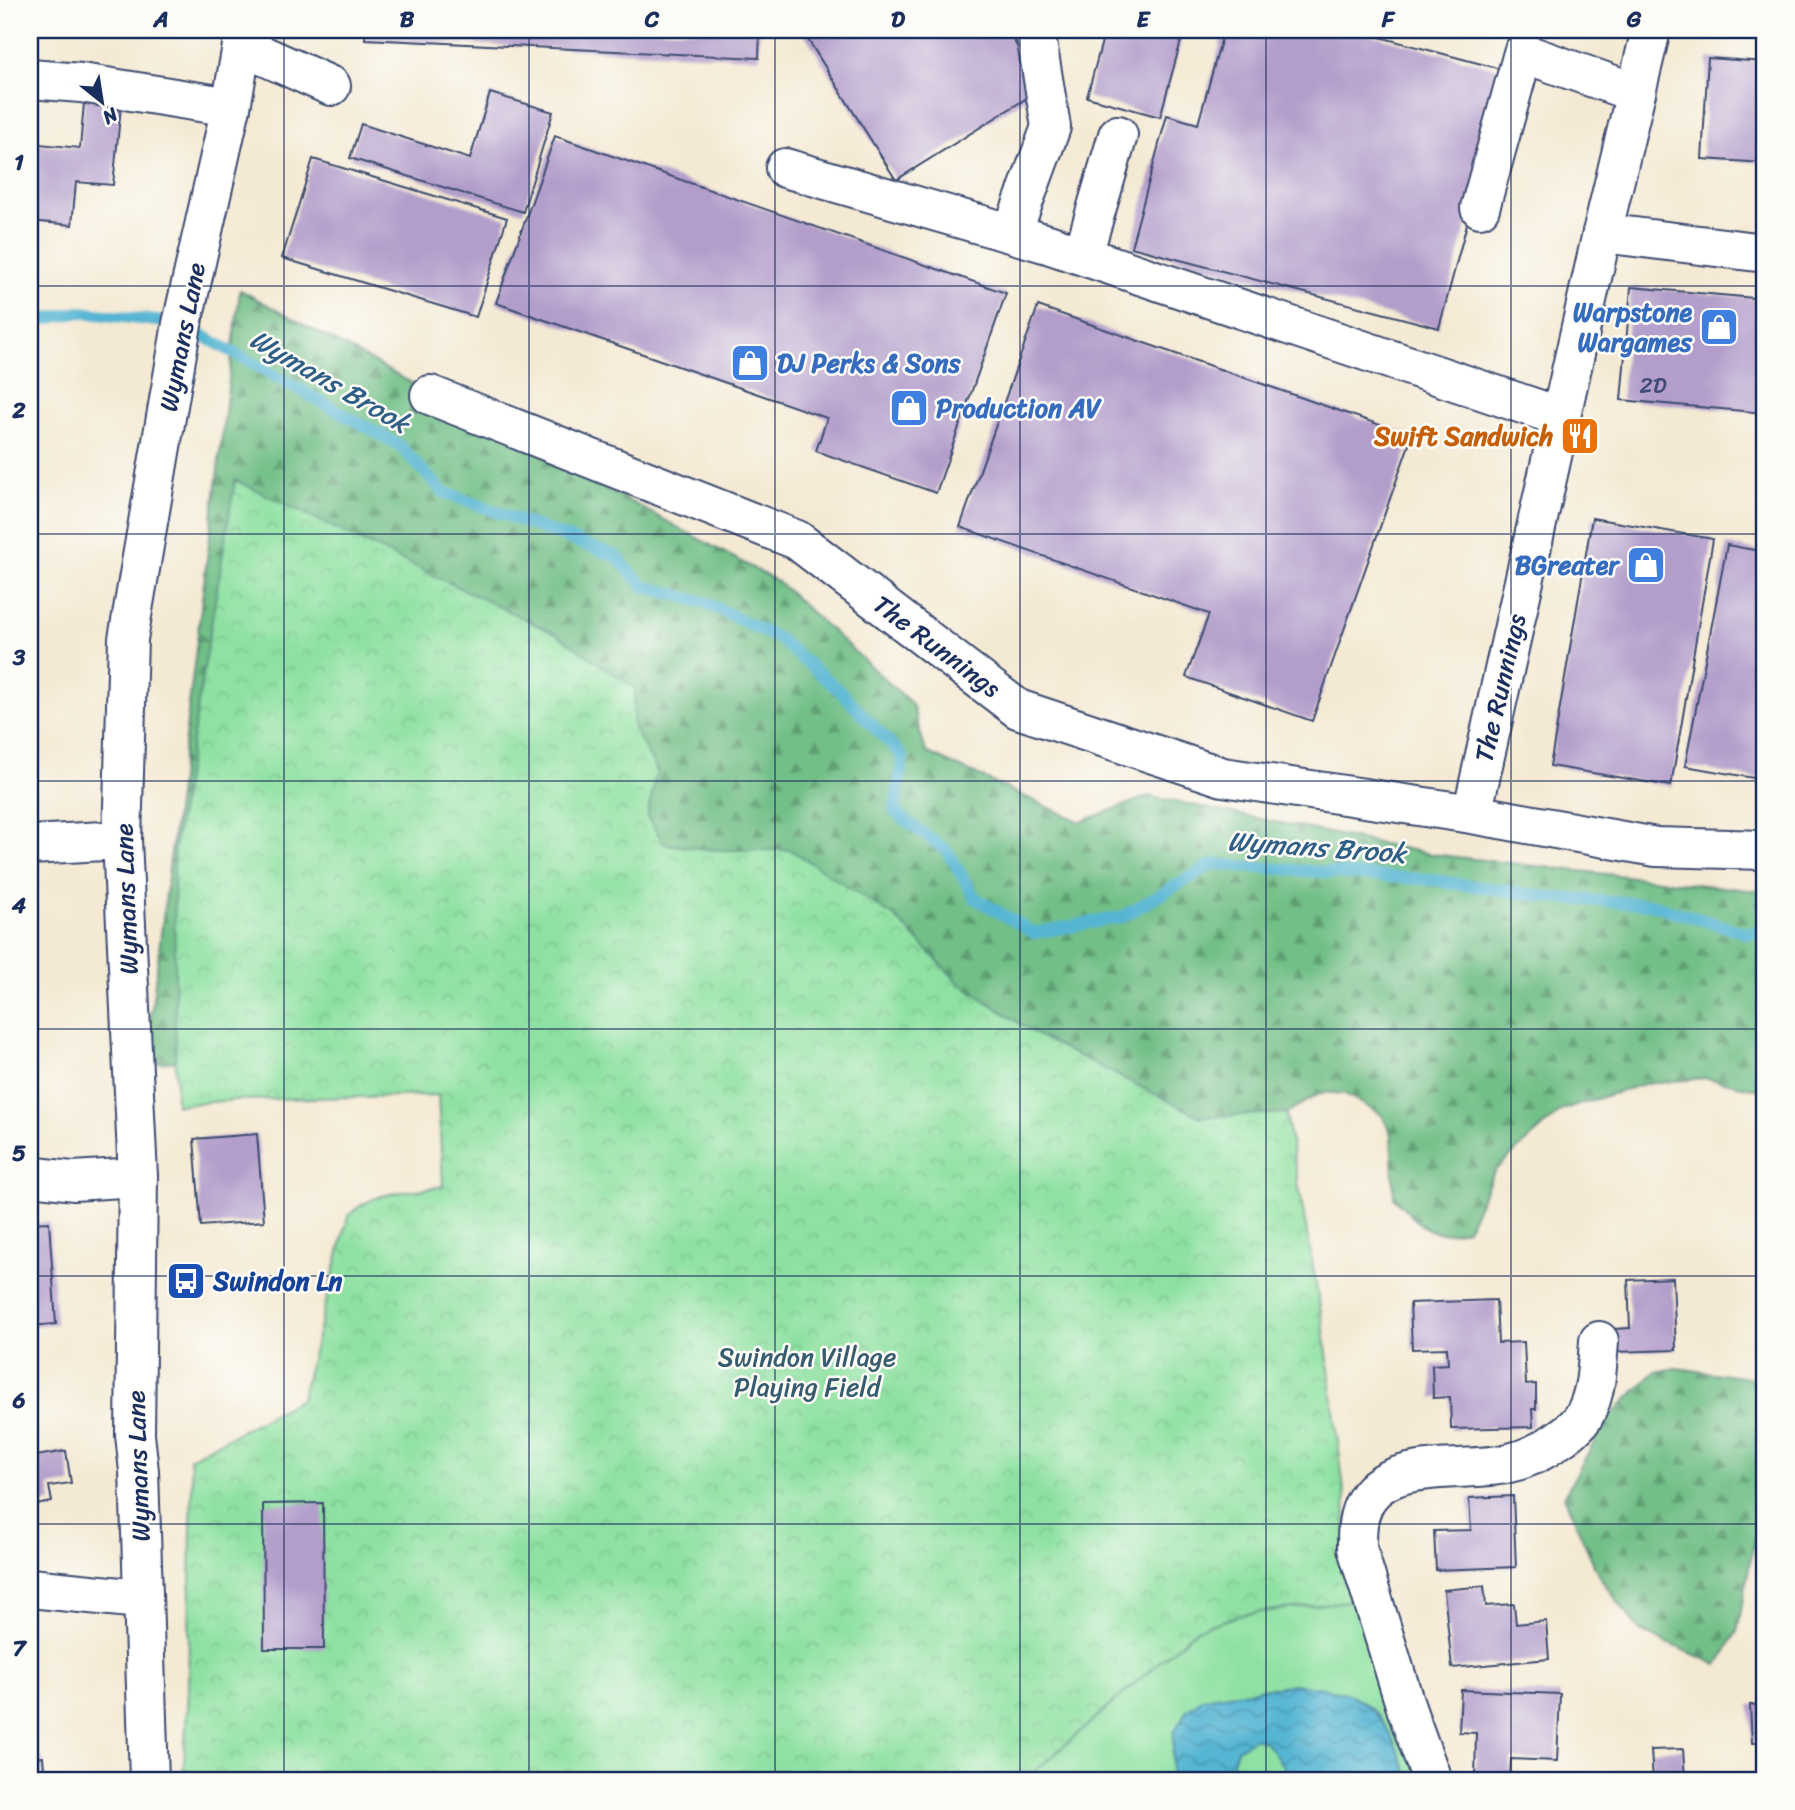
<svg xmlns="http://www.w3.org/2000/svg" width="1795" height="1810" viewBox="0 0 1795 1810" font-family="Sriracha,sans-serif">
<defs>
<pattern id="forest-firs" width="22" height="20" patternUnits="userSpaceOnUse" patternTransform="scale(1.75)"><rect width="22" height="20" fill="#72bf88"/><path d="M5 1l3.5 6h-7zM16 11l3.5 6h-7z" fill="#5d9c72"/></pattern>
<pattern id="park-crowns" width="20" height="18" patternUnits="userSpaceOnUse" patternTransform="scale(1.75)"><rect width="20" height="18" fill="#8ee1a2"/><path d="M2 6a3 3 0 1 1 6 0M12 15a3 3 0 1 1 6 0" fill="none" stroke="#7ac18e"/></pattern>
<pattern id="water-waves" width="16" height="10" patternUnits="userSpaceOnUse" patternTransform="scale(1.75)"><rect width="16" height="10" fill="#54b5d3"/><path d="M0 5q4-4 8 0t8 0" fill="none" stroke="#4594ae"/></pattern>
</defs>
<rect width="100%" height="100%" fill="#fdfcf7"/>
<filter id="ink" filterUnits="userSpaceOnUse"><feTurbulence type="fractalNoise" baseFrequency=".0143" numOctaves="2"/><feDisplacementMap in="SourceGraphic" scale="14" xChannelSelector="R" yChannelSelector="G"/><feConvolveMatrix kernelMatrix="1 2 1 2 8 2 1 2 1" color-interpolation-filters="sRGB"/></filter>
<filter id="wash" filterUnits="userSpaceOnUse"><feTurbulence type="fractalNoise" baseFrequency=".00686" numOctaves="4" result="noise"/><feDisplacementMap in="SourceGraphic" scale="28" xChannelSelector="R" yChannelSelector="G"/><feGaussianBlur stdDeviation="1.57" result="paint"/><feColorMatrix in="noise" values="0 0 0 0 0 0 0 0 0 0 0 0 0 0 0 0 0 1.4 0 .05"/><feComposite in="paint" operator="in"/></filter>
<g filter="url(#wash)">
<rect width="100%" height="100%" fill="#f4e9d3"/>
<polygon fill="#8ee1a2" stroke="#548880" stroke-width="2" points="1372,1596 1432,1780 1025,1780 1197,1629 1244,1614"/>
<g fill="url(#forest-firs)" stroke="#467773" stroke-width="2">
<path d="M240,290l537,291 135,123 14,48 155,70 67,-26 283,58 334,38v199l-59,-13 -63,6 -81,26 -67,60 -28,59c-40,12 -46,-5 -73,-31l-3,-64 -9,-19 -37,-21 -22,-2 -37,21 -85,4 -161,-80 -81,-54 -63,-65 -181,-68 -50,-6 -18,-27 10,-46 -382,283 -130,10z"/>
<polygon points="1676,1368 1765,1380 1765,1483 1737,1632 1718,1665 1640,1631 1599,1576 1564,1496 1607,1419 1655,1372"/>
</g>
<path fill="url(#park-crowns)" stroke="#548880" stroke-width="2" d="M235,480l321,154 79,54 -2,38 24,45 -10,46 18,27 50,6h76l105,68 63,65 81,54 161,80 85,-4 38,217 21,168 4,103 -105,13 -47,15 -172,151h-842l5,-91 4,-211 -2,-20 111,-59 47,-182c24,-28 62,-24 95,-31l-5,-91 -203,5 -59,5 -2,-255z"/>
<path fill="url(#water-waves)" stroke="#387298" stroke-width="2" d="M1294,1684c18,3 37,4 54,10 34,13 51,54 61,86h-116l-27,-38 -10,-4 -19,11 -10,31h-56l3,-48 13,-22 16,-12z"/>
<g fill="none" stroke-linecap="round" stroke-linejoin="round">
<polyline stroke="#54b5d3" stroke-width="12" points="30,322 80,312 182,324 399,445 443,492 616,556 643,586 706,603 779,639 840,691 903,757 895,812 948,852 975,898 1034,933 1122,917 1213,864 1433,880 1555,898 1650,904 1749,934 1765,927"/>
</g>
<g id="blocks">
<g fill="#b39ecb">
<polygon points="366,30 760,30 759,58 365,39"/>
<polygon points="802,30 1007,30 1043,88 896,180"/>
<polygon points="1105,30 1184,30 1160,117 1087,97"/>
<polygon points="1224,30 1353,30 1508,71 1439,328 1131,247 1167,115 1198,124"/>
<polygon points="1708,58 1765,62 1765,163 1702,159"/>
<polygon points="85,92 122,96 113,185 76,182 72,225 30,221 30,143 80,148"/>
<polygon points="490,93 553,112 523,212 350,158 361,124 470,159"/>
<polygon points="555,136 1006,293 936,493 816,451 827,418 496,303"/>
<polygon points="313,159 507,218 476,317 282,258"/>
<polygon points="1631,287 1765,299 1765,413 1621,400"/>
<polygon points="1038,306 1412,436 1312,721 1186,677 1209,614 960,527"/>
<polygon points="1592,518 1713,539 1671,786 1550,766"/>
<polygon points="1727,545 1765,552 1765,780 1685,766"/>
<polygon points="257,1134 264,1221 201,1226 194,1139"/>
<polygon points="49,1222 56,1324 30,1326 30,1223"/>
<polygon points="1673,1278 1676,1350 1614,1352 1614,1329 1630,1328 1628,1280"/>
<polygon points="1496,1300 1498,1343 1524,1342 1526,1385 1536,1384 1536,1409 1532,1409 1533,1427 1451,1429 1450,1397 1433,1398 1432,1365 1448,1364 1447,1348 1412,1349 1410,1303"/>
<polygon points="66,1451 71,1483 49,1486 52,1502 30,1506 30,1457"/>
<polygon points="1513,1496 1516,1567 1436,1570 1434,1531 1471,1530 1469,1498"/>
<polygon points="323,1503 324,1649 264,1649 263,1504"/>
<polygon points="1484,1586 1486,1606 1514,1604 1516,1624 1546,1621 1549,1659 1452,1668 1444,1590"/>
<polygon points="1461,1690 1560,1694 1557,1761 1511,1759 1510,1780 1475,1780 1476,1733 1459,1732"/>
<polygon points="1765,1704 1765,1743 1752,1743 1750,1705"/>
<polygon points="1683,1749 1685,1780 1653,1780 1651,1750"/>
<polygon points="43,1757 45,1780 30,1780 30,1758"/>
</g>
</g>
</g>
<g filter="url(#ink)">
<use href="#blocks" fill-opacity="0" stroke="#3c4b70" stroke-width="2"/>
<g fill="none" stroke-linecap="round" stroke-linejoin="round">
<g stroke="#3c4b70" stroke-width="42">
<g id="minor">
<polyline points="242,46 331,86"/>
<polyline points="30,79 81,83 231,107"/>
<polyline points="785,168 1048,244 1561,417"/>
<polyline points="1480,208 1523,53 1636,93"/>
<polyline points="1012,233 1051,127 1035,30"/>
<polyline points="1602,233 1765,253"/>
<polyline points="1083,255 1118,135"/>
<polyline points="430,395 797,540 1018,709 1223,777 1472,814 1656,847 1765,850"/>
<polyline points="1472,814 1602,233 1651,30"/>
<polyline points="30,845 122,840"/>
<polyline points="30,1176 73,1181 138,1177"/>
<polyline points="30,1588 141,1599"/>
<polyline points="149,1780 139,1471 135,1435 138,1177 122,840 128,639 182,324 231,107 242,46 247,30"/>
<path d="M1432,1780l-25,-69 -50,-163c0,-15 0,-29 6,-42 21,-49 101,-33 142,-42 20,-4 37,-12 53,-24 9,-6 22,-16 27,-26 12,-23 12,-48 14,-73"/>
</g>
</g>
<use href="#minor" stroke="#fff" stroke-width="38"/>
</g>
</g>
<path fill="none" stroke="#1b2f5e" stroke-width="2" stroke-opacity="0.55" d="M284,30v1750M529,30v1750M775,30v1750M1020,30v1750M1266,30v1750M1511,30v1750M30,286h1735M30,534h1735M30,781h1735M30,1029h1735M30,1276h1735M30,1524h1735"/>
<defs>
<g id="shop-square" transform="scale(2.0125)"><rect x="-9" y="-9" width="18" height="18" rx="4" fill="#3f7fe0" stroke="#fdfcf7"/><path d="M-5-2.5h2.3a2.7 3.5 0 0 1 5.4 0H5L5.5 6h-11ZM-1.5-2.5h3a1.5 2.3 0 0 0-3 0Z" fill="#fff"/></g>
<g id="restaurant-square" transform="scale(2.0125)"><rect x="-9" y="-9" width="18" height="18" rx="4" fill="#e8710a" stroke="#fdfcf7"/><path d="M-5-6h1v4h1v-4h1v4h1v-4h1v5L-1.5 .5V6h-2V.5L-5-1ZM5-6V6H3V1.5H1.5Q1.5-4 5-6Z" fill="#fff"/></g>
<g id="bus-square" transform="scale(2.0125)"><rect x="-9" y="-9" width="18" height="18" rx="4" fill="#1a4fb4" stroke="#fdfcf7"/><path d="M-5-6H5V4H4V6H2V4H-2V6H-4V4H-5ZM-3.5-4V0h7V-4ZM-3.5 1.2v1.5H-2V1.2ZM2 1.2v1.5H3.5V1.2Z" fill="#fff"/></g>
</defs>
<g fill-rule="evenodd">
<use href="#shop-square" x="1719" y="327"/>
<use href="#shop-square" x="750" y="363"/>
<use href="#shop-square" x="909" y="408"/>
<use href="#restaurant-square" x="1580" y="436"/>
<use href="#shop-square" x="1646" y="565"/>
<use href="#bus-square" x="186" y="1281"/>
</g>
<g text-anchor="middle" dominant-baseline="central" stroke-width="5" stroke-linejoin="round" paint-order="stroke">
<g font-size="23" fill="#414b79">
<text x="1653" y="385">2D</text>
</g>
<g font-size="26" font-weight="bold" fill="#366cbe" stroke="#fdfcf7" text-anchor="end">
<text x="1692" y="312">Warpstone<tspan x="1692" dy="30">Wargames</tspan></text>
<text x="777" y="363" text-anchor="start">DJ Perks &amp; Sons</text>
<text x="936" y="408" text-anchor="start">Production AV</text>
<text x="1619" y="565">BGreater</text>
</g>
<g font-size="26" fill="#1b2f5e" stroke="#fdfcf7">
<text transform="translate(182 337) rotate(-79)">Wymans Lane</text>
<text transform="translate(937 646) rotate(37)">The Runnings</text>
<text transform="translate(1500 688) rotate(-77)">The Runnings</text>
<text transform="translate(126 899) rotate(-92)">Wymans Lane</text>
<text transform="translate(138 1466) rotate(-92)">Wymans Lane</text>
</g>
<g font-size="26" font-weight="bold" fill="#c56008" stroke="#fdfcf7" text-anchor="end">
<text x="1553" y="436">Swift Sandwich</text>
</g>
<g font-size="26" font-weight="bold" fill="#164399" stroke="#fdfcf7" text-anchor="start">
<text x="213" y="1281">Swindon Ln</text>
</g>
<g font-size="26" fill="#385c6f" stroke="#fdfcf7">
<text x="807" y="1357">Swindon Village<tspan x="807" dy="30">Playing Field</tspan></text>
</g>
<g font-size="28" font-style="italic" fill="#2f5e87" stroke="#fdfcf7">
<text transform="translate(330 381) rotate(30)">Wymans Brook</text>
<text transform="translate(1317 847) rotate(4)">Wymans Brook</text>
</g>
</g>
<rect width="1795" height="1810" fill="none" stroke="#fdfcf7" stroke-width="77"/>
<g transform="translate(102 102) rotate(150)" stroke="#fdfcf7" stroke-width="5" paint-order="stroke">
<path d="M0-5L12 26L0 18L-12 26Z" fill="#1b2f5e"/>
<text y="-10" font-size="19" font-weight="bold" text-anchor="middle" fill="#1b2f5e">N</text>
</g>
<rect x="38" y="38" width="1718" height="1734" fill="none" stroke="#1b2f5e" stroke-width="2.5"/>
<g font-size="23" text-anchor="middle" font-weight="bold" fill="#1b2f5e">
<text x="161" y="27">A</text>
<text x="407" y="27">B</text>
<text x="652" y="27">C</text>
<text x="898" y="27">D</text>
<text x="1143" y="27">E</text>
<text x="1388" y="27">F</text>
<text x="1634" y="27">G</text>
<text x="19" y="170">1</text>
<text x="19" y="418">2</text>
<text x="19" y="665">3</text>
<text x="19" y="913">4</text>
<text x="19" y="1161">5</text>
<text x="19" y="1408">6</text>
<text x="19" y="1656">7</text>
</g>
</svg>
